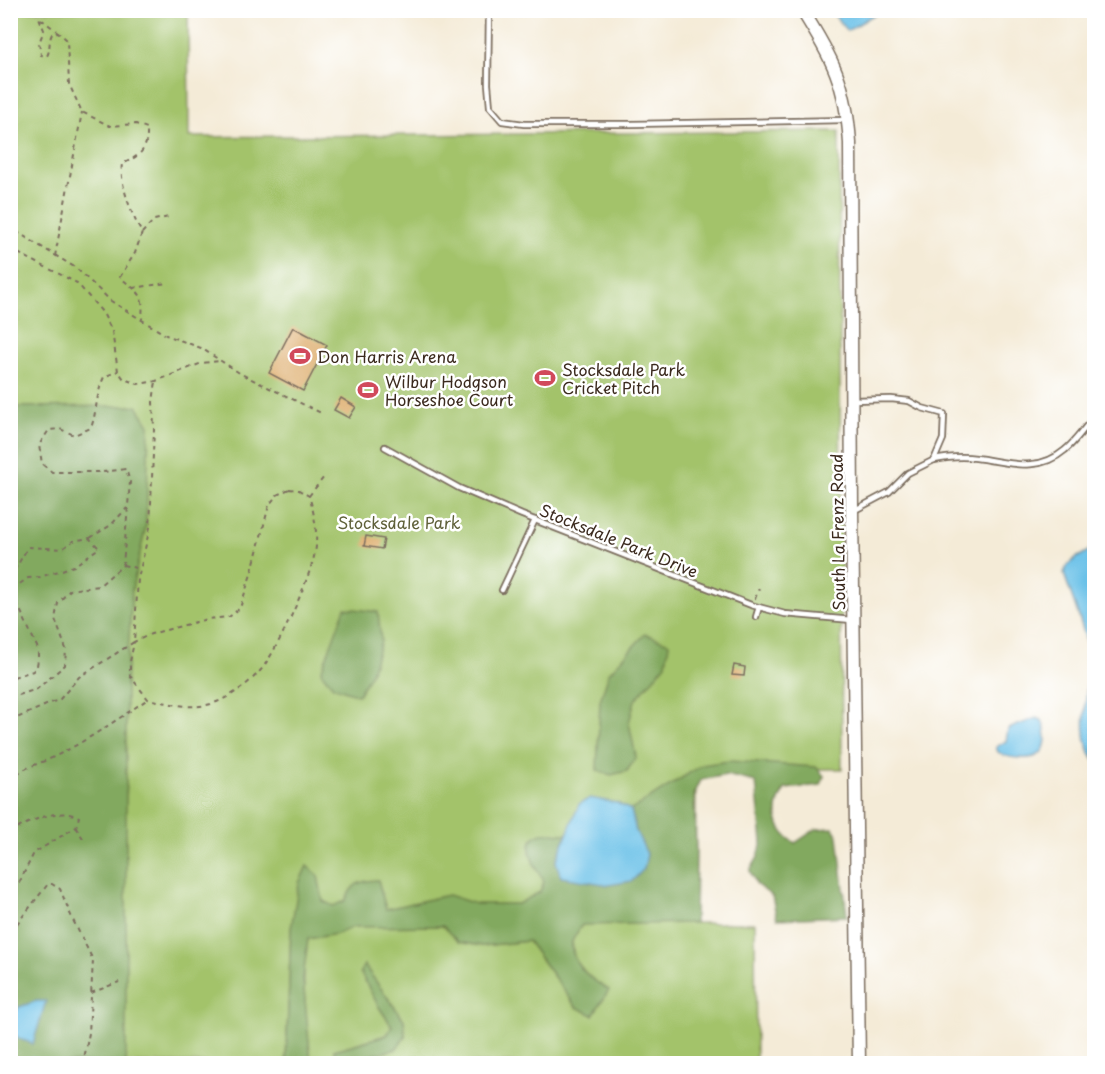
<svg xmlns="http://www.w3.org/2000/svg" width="1105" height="1074" viewBox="0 0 1105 1074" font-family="'Playpen Sans',sans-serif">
<rect width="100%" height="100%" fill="#fff"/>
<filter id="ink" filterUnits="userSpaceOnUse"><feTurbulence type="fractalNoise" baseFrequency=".0167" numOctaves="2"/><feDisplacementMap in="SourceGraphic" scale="12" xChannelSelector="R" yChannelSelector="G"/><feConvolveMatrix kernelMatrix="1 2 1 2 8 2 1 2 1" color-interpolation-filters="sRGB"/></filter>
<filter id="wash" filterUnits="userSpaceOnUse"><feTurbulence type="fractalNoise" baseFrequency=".008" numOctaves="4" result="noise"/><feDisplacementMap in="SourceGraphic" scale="24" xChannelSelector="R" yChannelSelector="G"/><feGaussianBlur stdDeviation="1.35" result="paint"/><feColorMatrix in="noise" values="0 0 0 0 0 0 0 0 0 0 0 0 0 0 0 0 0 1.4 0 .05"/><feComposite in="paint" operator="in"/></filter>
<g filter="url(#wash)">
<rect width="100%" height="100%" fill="#f4ebd7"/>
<path fill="#a3c36b" stroke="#6f7644" stroke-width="1.5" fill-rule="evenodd" d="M10,11h178l1,126 650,-6 3,638h-146l-1,154h60l1,140h-445c-4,-41 -12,-83 -3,-125l29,-4 -46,-6 -5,135h-275zM581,925l-9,16 2,17 17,22 -15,27 -48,-66 -46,5 -24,-4zM364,966l40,54 1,17 -9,12 -46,12 -16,-11 53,-15 5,-9 -13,-19z"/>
<g fill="#82a95f" stroke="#5e6a3e" stroke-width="1.5">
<polygon points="137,406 149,425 146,526 132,589 126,686 126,1063 11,1063 10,407"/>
<polygon points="345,608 378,612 381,641 371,673 358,695 333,686 321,672"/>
<polygon points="645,634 669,643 666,664 635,700 629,723 636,757 627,771 611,775 597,770 600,701 609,673"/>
<path d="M729,761l87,6 8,9 -3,9 -36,4c-13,19 -11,41 10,54l21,-14 17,-1 5,8 9,80 -70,3 -5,-23 -15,-11 -7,-14 8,-14 4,-15 -6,-60 -30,-7 -25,5 -7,15 2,55 -1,73 -113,2c-3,5 -9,12 -10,17 -2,23 21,39 37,48l-16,25 -17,-8 -48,-66 -46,5 -24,-4 -15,-16 -90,1 -16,7 -29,5 -5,40 8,84 -25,1 5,-136 8,-45 8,-17 11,10 5,25 10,5 12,-5c8,-18 13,-20 33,-21l8,29 62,-14 28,9h42l22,-12 4,-11c-9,-13 -26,-42 -1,-48 7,-1 17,1 24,1l-11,28 91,-7 -11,-24 -5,-21 71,-45z"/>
<polygon points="364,965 404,1020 405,1037 396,1049 350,1061 336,1058 334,1050 387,1035 392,1026 379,1007 360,972"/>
</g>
<g fill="#6bc1e8" stroke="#537683" stroke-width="1.5">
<polygon points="831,11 880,11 847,31"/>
<path d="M1094,546v214c-21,-29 0,-80 -7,-115 -5,-23 -15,-48 -23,-71 4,-17 20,-17 30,-28z"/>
<path d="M1036,718l6,2c8,21 5,40 -21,38 -9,0 -16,-1 -23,-6l-2,-5 10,-6 2,-12z"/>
<polygon points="590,798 617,803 631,810 636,831 647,854 644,869 632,881 609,885 561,877 556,862 579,804"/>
<polygon points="36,1001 46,1001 33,1044 20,1039 11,1032 11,1016 19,1007"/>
</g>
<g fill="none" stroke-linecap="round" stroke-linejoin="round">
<polyline stroke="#6bc1e8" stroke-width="3" points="27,1064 33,1058"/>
</g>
<g id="blocks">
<g fill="#daa55f">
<polygon points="293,327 327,345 303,391 269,373"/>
<polygon points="341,398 356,407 349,418 334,410"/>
<polygon points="366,536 384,539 382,549 364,546"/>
<polygon points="734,665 745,667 744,676 732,675"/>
</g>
</g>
</g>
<g filter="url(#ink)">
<use href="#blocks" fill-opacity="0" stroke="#7c6e5f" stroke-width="1.5"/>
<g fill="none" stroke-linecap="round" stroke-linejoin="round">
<g stroke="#7c6e5f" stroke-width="8">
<g id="lane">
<polyline points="489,10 488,84 490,107 502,121 524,124 631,124 846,120"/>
<polyline points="852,400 891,399 909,401 922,408 944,414 943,439 934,460 908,473 889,492 855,510"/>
<polyline points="385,447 459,488 522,515 751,605 785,614 852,620"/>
<path d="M934,460c15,-3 28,-4 42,-2 32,4 61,16 89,-8 9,-7 17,-19 25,-28"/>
<polyline points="502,590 535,520"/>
<polyline points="756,617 759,607"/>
</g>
</g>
<g stroke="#7c6e5f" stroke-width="15">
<path id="secondary" d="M802,10c31,49 44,74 48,133l2,368 7,553"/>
</g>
<g stroke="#7c6e5f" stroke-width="2" stroke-dasharray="4.5 4.5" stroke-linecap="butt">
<path d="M36,10l8,20 -5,13 2,12 6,1c4,-7 1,-14 5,-22l6,-2 9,8 2,44 13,28 28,14 26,-2 11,4c1,22 -6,27 -25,36 -3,18 10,52 20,69l-7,20 -15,24c20,18 24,14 22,42"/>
<polyline points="41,19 58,32"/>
<polyline points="10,205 17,232 76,268 111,301 166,335 201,348 241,374 323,414"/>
<polyline points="142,233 154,220 169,217"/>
<polyline points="10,249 77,283 103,313 112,331 118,371 124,379 138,384 156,381 202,363 219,361"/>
<polyline points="55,256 82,112"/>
<polyline points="133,288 167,283"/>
<path d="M289,489l10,1 10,6c5,16 8,33 7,50 -2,25 -39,106 -56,125 -13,14 -30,27 -49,33 -20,6 -42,-1 -63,-5l-18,-23v-14l4,-20 17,-8 56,-15 22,-2 11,-9 12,-37 17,-66 8,-10z"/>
<polyline points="309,496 324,477"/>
<polyline points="90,538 111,525 127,508"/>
<polyline points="123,565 140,569"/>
<polyline points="10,578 28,547 62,549 73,541 89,538 99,548 74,566 40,577 28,578 14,588 17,603 38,649 38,659 37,666 33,671 10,678"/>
<polyline points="755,599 759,588"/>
<path d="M10,698l27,-9 28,-24 1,-16 -11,-30 3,-16 12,-13 29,-4 24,-21 7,-83 -4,-13 -23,3h-51l-10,-8 -3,-19 10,-15 11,-1 14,6 17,-7c6,-17 5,-34 13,-51l14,-6"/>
<polyline points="10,721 60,699 79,677 134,642 138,579 150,527 154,429 153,402 156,381"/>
<path d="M10,780c12,-13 30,-16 46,-24 32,-16 62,-37 92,-57"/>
<polyline points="76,827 84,840"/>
<path d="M10,833c19,-12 48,-26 69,-16l-3,10 -42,26 -20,40 -4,3"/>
<polyline points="10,941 16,925 48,884 52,884 60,889 72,918 93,960 89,1033 83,1064"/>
<polyline points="91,993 119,982"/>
</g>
<use href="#lane" stroke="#fff" stroke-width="4.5"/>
<use href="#secondary" stroke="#fff" stroke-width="12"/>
</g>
</g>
<defs>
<g id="stadium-bare" transform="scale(1.62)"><path d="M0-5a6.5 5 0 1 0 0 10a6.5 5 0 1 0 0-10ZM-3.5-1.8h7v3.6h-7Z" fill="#d1495b" stroke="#fff" stroke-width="2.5" paint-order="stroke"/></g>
</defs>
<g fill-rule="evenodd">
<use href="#stadium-bare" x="300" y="356"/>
<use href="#stadium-bare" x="545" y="378"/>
<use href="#stadium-bare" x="368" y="390"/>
</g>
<g text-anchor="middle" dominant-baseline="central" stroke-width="5" stroke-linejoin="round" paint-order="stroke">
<g font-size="16" fill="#3b2a1e" stroke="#fff" text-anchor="start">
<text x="317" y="356">Don Harris Arena</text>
<text x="562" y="369">Stocksdale Park<tspan x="562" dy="18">Cricket Pitch</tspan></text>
<text x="385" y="381">Wilbur Hodgson<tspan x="385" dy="18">Horseshoe Court</tspan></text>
</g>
<g font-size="16" fill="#5f6039" stroke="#fff">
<text x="399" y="522">Stocksdale Park</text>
</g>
<g font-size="16" fill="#3b2a1e" stroke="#fff">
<text transform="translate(837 532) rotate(-91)">South La Frenz Road</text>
<text transform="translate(619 540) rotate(22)">Stocksdale Park Drive</text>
</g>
</g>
<rect width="1105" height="1074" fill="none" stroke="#fff" stroke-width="36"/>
</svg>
